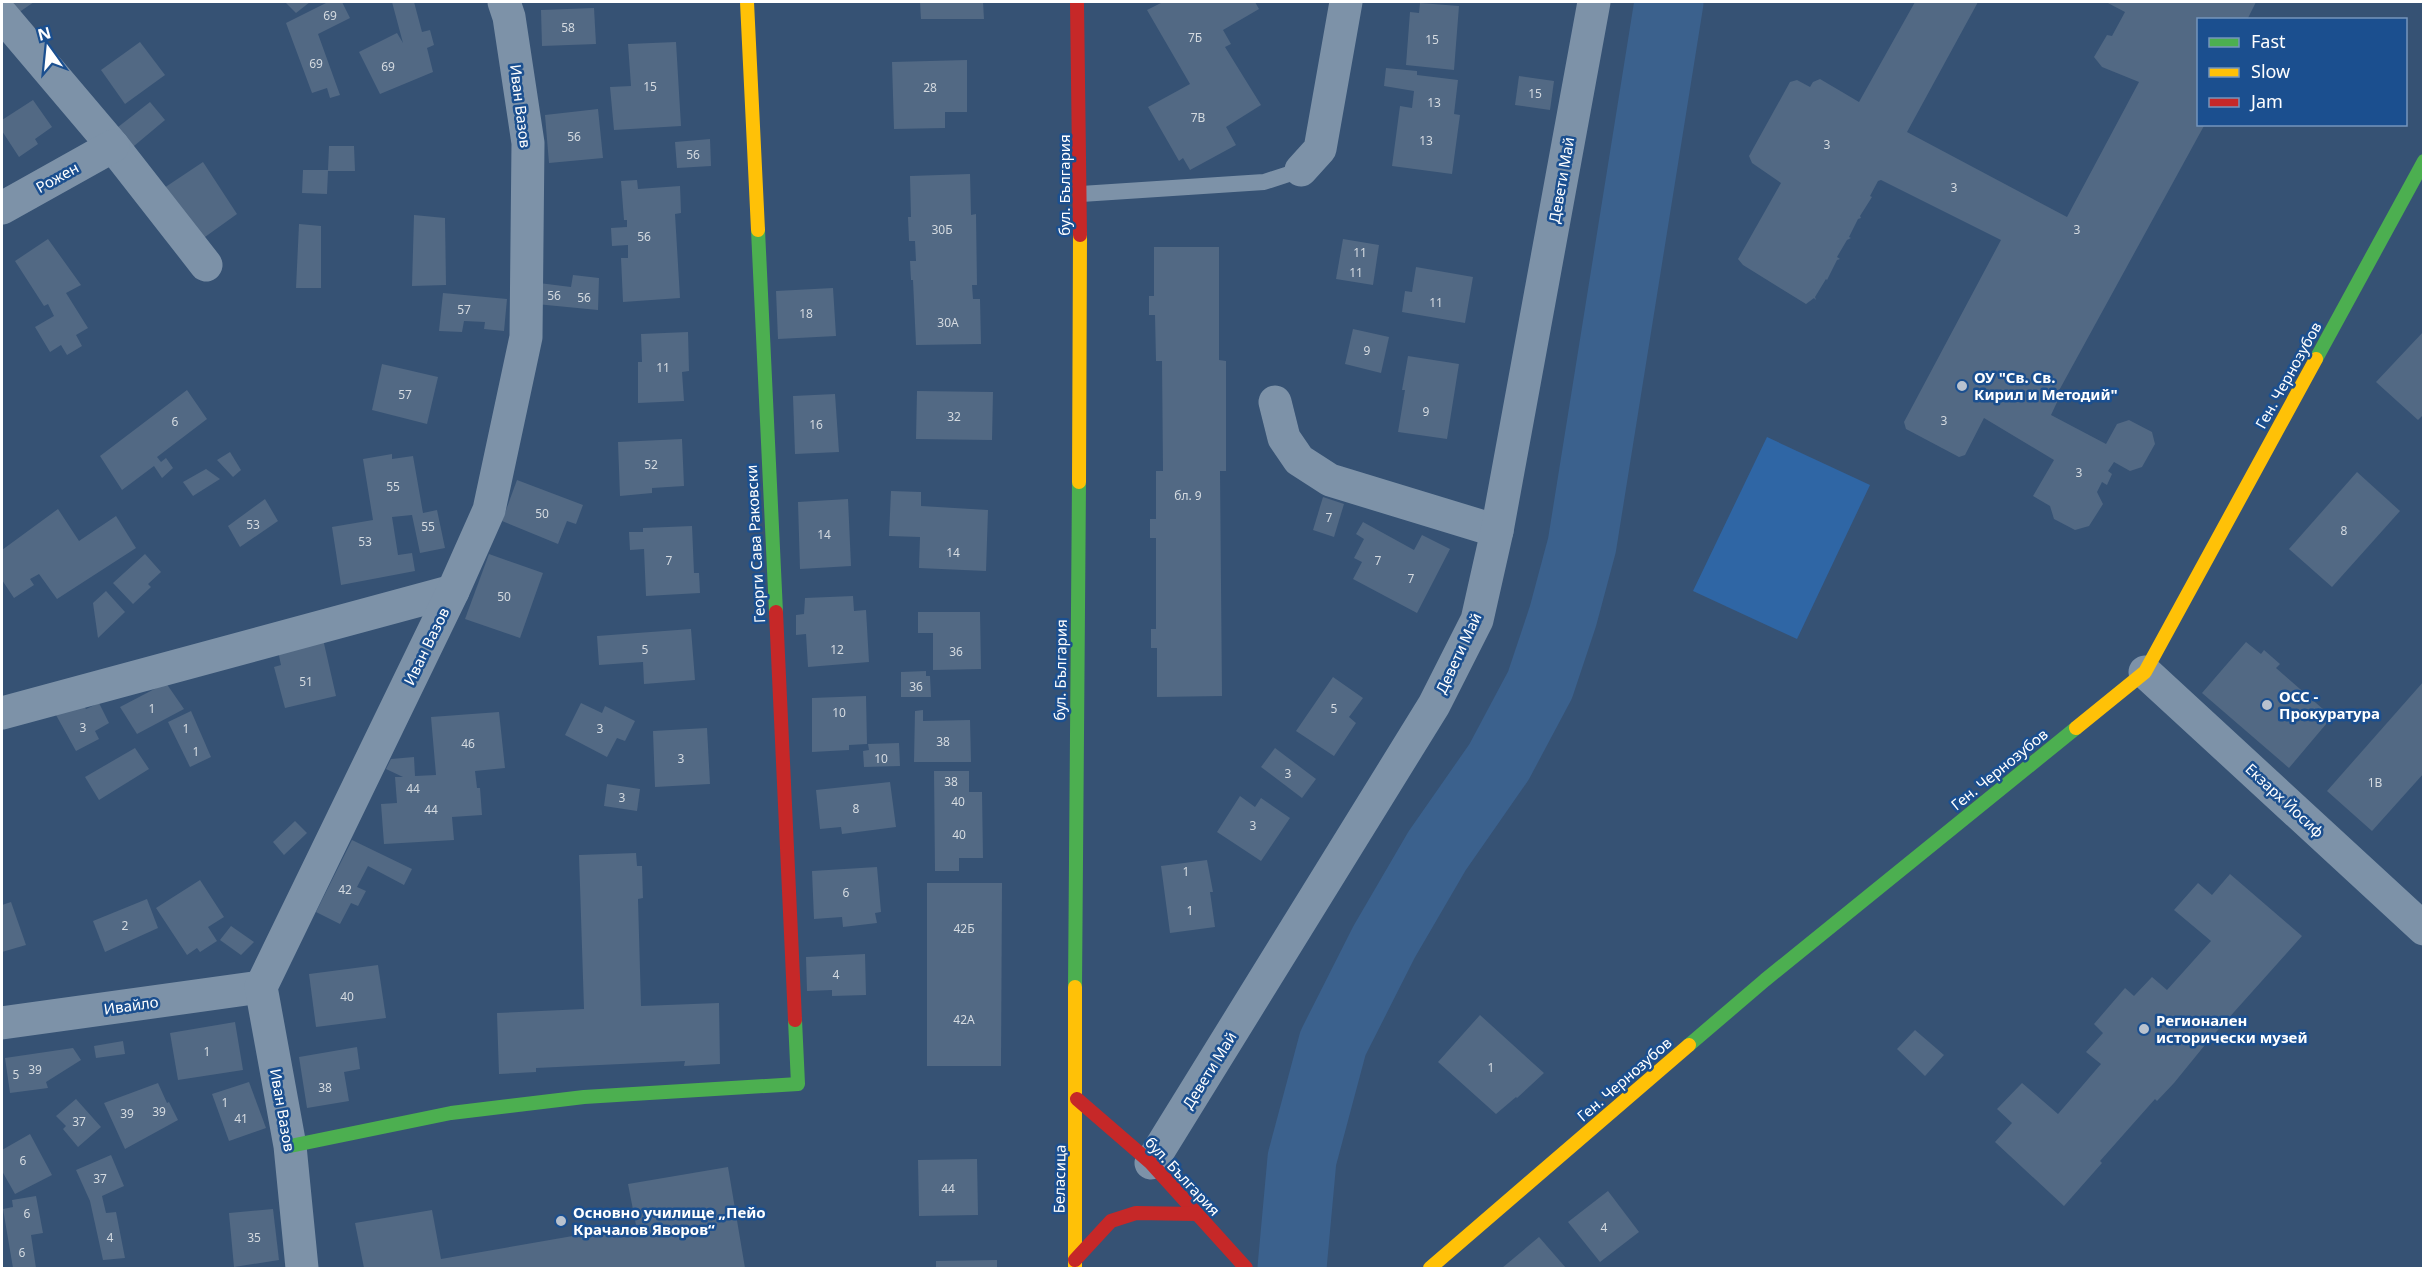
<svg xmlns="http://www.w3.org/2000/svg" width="2425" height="1270" viewBox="0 0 2425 1270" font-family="'Noto Sans',sans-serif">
<rect width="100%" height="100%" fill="#365274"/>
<polygon fill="#2f66a5" points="1767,437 1870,485 1797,639 1693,591"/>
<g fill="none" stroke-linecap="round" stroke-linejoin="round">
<polyline stroke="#3b618d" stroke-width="69" points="1292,1268 1302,1159 1333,1043 1384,942 1437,851 1499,762 1540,685 1563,616 1582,545 1669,2"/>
</g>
<g fill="#526984">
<polygon points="6,2 34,2 15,15"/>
<polygon points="285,2 310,2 296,13"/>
<polygon points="328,2 342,2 350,18 318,34 340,95 330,98 327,88 312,93 286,23"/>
<polygon points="392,2 414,2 422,32 430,30 434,45 427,48 433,72 380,94 359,52 397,33 403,43"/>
<polygon points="920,2 983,2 984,19 921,19"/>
<polygon points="1163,2 1255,2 1259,9 1223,30 1231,44 1225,47 1261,105 1226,127 1236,145 1190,170 1183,158 1179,161 1148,107 1190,84 1147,10"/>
<polygon points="1915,2 1978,2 1907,132 2067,217 2139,82 2102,67 2094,57 2107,35 2112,36 2125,12 2106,2 2256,2 2247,20 2198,20 2198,124 2205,124 2056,396 2059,398 2051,415 2106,444 2117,424 2129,420 2152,432 2155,444 2142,467 2130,471 2114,462 2108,471 2112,474 2107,485 2102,482 2097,492 2103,504 2089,526 2075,530 2054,519 2050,506 2033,496 2054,460 1984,418 1965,455 1959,457 1906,429 1904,422 2001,240 1881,180 1878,181 1870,196 1872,197 1860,216 1861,218 1858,219 1849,237 1851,238 1847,240 1837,257 1840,259 1837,260 1827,280 1826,279 1815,297 1816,300 1814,298 1806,304 1743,265 1738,259 1781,183 1752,163 1749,156 1790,82 1797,80 1810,87 1813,82 1820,79 1859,102"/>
<polygon points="1420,3 1459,6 1454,70 1406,65 1410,12 1419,13"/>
<polygon points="594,8 596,44 542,46 541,10"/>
<polygon points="140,42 165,75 125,104 101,70"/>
<polygon points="676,42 681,126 614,130 610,87 631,86 628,44"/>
<polygon points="967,60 967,112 945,112 945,128 894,129 892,62"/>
<polygon points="1386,68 1417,71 1417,75 1458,80 1454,114 1460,115 1452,174 1392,166 1400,106 1412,108 1414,91 1384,86"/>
<polygon points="1519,76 1554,81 1550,110 1515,105"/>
<polygon points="33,100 52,127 35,139 38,144 19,157 2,131 2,120"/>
<polygon points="150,102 165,120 128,151 113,131"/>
<polygon points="598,109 603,158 549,163 545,115"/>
<polygon points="710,139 711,166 677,168 675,142"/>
<polygon points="329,146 354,146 355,171 328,171 327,194 302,193 303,170 328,170"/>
<polygon points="203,162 237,214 198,242 164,188"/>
<polygon points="970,174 971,215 976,214 977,285 972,285 973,299 980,299 981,344 916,345 913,280 911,280 910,261 916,261 915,241 909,241 908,217 911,217 910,176"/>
<polygon points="637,180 638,189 680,186 681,213 675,214 680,298 623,302 621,258 628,258 628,245 612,246 611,228 627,227 627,220 624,220 621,181"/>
<polygon points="414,215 445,218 446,285 412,286"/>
<polygon points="299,224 321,226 321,288 296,288"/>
<polygon points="48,239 81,285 66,293 88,328 76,335 82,346 67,355 61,345 50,352 35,327 54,316 48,304 44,306 15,261"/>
<polygon points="1343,239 1379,245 1373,285 1336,279"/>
<polygon points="1154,247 1219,247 1219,360 1226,361 1226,471 1220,471 1222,696 1157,697 1157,648 1151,648 1151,629 1156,629 1156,538 1150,538 1150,519 1156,519 1156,471 1163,471 1162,361 1156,361 1155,315 1149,315 1149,296 1154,296"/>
<polygon points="1416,267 1473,277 1465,323 1402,312 1405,291 1412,292"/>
<polygon points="573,275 599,278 598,310 536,304 539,283 571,287"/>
<polygon points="833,288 836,336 778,339 776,291"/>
<polygon points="443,293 507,299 504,331 484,329 485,322 464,321 462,332 439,331"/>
<polygon points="1353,329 1389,337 1381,373 1345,364"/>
<polygon points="2424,331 2424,414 2418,420 2376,382"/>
<polygon points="688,332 689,371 682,372 684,401 638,403 638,362 642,362 641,334"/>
<polygon points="1408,356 1459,364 1447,439 1398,432 1405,390 1402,390"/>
<polygon points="382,364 438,377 427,424 372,410"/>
<polygon points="187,390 207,419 157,457 161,462 166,458 173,468 162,478 154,466 122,490 100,456"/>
<polygon points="917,391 993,392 992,440 916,439"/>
<polygon points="835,394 839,452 795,454 793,396"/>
<polygon points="682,439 684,486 652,488 652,493 620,496 618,442"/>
<polygon points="230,452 241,470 233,477 217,460"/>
<polygon points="392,454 392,459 413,456 423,513 437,510 445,548 420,553 412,515 392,517 398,555 412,553 415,571 341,585 332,527 373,520 363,459"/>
<polygon points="206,469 220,479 193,496 183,482"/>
<polygon points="2357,472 2400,511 2332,587 2289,549"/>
<polygon points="517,480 583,505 576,524 567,521 558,544 502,521"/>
<polygon points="891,491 921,492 921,506 988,510 986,571 919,568 920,537 889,536"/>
<polygon points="1323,497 1344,504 1334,537 1313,530"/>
<polygon points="265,499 278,521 240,547 228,526"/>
<polygon points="848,499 851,566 800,569 798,502"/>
<polygon points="58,509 79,541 116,516 136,548 57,599 39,574 30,579 34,585 14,598 2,580 2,550"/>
<polygon points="1363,522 1414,550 1422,535 1450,549 1417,613 1353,579 1362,562 1354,558 1364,539 1356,534"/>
<polygon points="692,526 694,573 699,573 700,593 646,596 644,549 630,550 629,532 643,532 643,528"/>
<polygon points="145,554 161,572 148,584 151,587 133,604 113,583"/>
<polygon points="489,554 543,573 520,638 465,619"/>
<polygon points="106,591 125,612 98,638 93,603"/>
<polygon points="853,596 854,611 866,610 869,662 808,667 806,634 796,635 796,615 804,614 805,598"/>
<polygon points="918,612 980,612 981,669 933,670 933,633 918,633"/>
<polygon points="691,629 695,680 644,684 643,662 599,665 597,636"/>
<polygon points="323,639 336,696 285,708 274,667 281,665 278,651"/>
<polygon points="2246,642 2261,654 2264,650 2280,664 2276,668 2332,717 2289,768 2202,693"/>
<polygon points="926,671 926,676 930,676 931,697 901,697 901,672"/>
<polygon points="1333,677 1363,698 1349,717 1356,723 1334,756 1296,731"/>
<polygon points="2424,681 2424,773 2372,831 2327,791"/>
<polygon points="166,683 184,709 137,734 120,707"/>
<polygon points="866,696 867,744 849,745 849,750 812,752 812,698"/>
<polygon points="81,702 86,709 99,703 109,723 95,731 99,739 76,751 56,715"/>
<polygon points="581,703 602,713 605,706 635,721 625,741 617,738 607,757 565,735"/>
<polygon points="923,710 923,721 970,720 971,762 914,762 915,711"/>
<polygon points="191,711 211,757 190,767 168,722"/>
<polygon points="499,712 505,768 475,771 477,788 480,788 482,815 452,817 454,840 384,844 381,804 397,803 395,777 403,777 386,769 391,759 414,757 415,776 436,775 431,717"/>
<polygon points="707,728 710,784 655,787 653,731"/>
<polygon points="899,743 900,766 864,767 863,751 869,750 868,744"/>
<polygon points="135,748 149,769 99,800 85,777"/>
<polygon points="1275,748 1316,779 1302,798 1261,767"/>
<polygon points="934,771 969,771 969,792 982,792 983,858 959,858 959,871 935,871"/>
<polygon points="890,782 896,827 842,834 841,827 820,829 816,790"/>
<polygon points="607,784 640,789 637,811 604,806"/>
<polygon points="1240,796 1255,807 1261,798 1290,818 1261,861 1217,832"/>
<polygon points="295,821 307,833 284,855 273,842"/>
<polygon points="352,840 412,869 404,885 368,866 357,887 366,891 358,906 351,903 340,924 316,912"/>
<polygon points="636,853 637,866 642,866 643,898 638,899 641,1006 719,1003 720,1064 684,1066 685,1061 536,1068 536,1072 499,1074 497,1013 584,1009 579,855"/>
<polygon points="1207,860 1213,892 1210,892 1215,927 1170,933 1161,866"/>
<polygon points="877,867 881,912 875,913 877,923 843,927 842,917 814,919 812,871"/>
<polygon points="2230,874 2302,936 2209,1040 2174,1083 2157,1101 2155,1099 2100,1161 2102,1163 2064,1206 1995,1142 2012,1123 1997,1109 2022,1083 2058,1114 2101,1064 2086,1052 2103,1033 2094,1024 2125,988 2134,996 2152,977 2167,990 2211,941 2174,910 2198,883 2212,895"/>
<polygon points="200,880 224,917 208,927 217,941 200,952 197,948 187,955 156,908"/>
<polygon points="927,883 1002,883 1001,1066 927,1066"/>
<polygon points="147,899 158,928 105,952 93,921"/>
<polygon points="11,902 26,945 2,952 2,905"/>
<polygon points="231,926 254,942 241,955 220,940"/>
<polygon points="865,954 866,995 832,996 832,990 807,991 806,957"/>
<polygon points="378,965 386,1018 316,1027 309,974"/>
<polygon points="1480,1015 1544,1073 1517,1098 1516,1097 1496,1114 1438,1062"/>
<polygon points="235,1022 243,1070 178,1080 170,1033"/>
<polygon points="1915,1030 1944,1055 1925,1076 1897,1049"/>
<polygon points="123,1041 125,1054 96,1058 94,1046"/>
<polygon points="357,1047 360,1069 344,1072 349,1101 307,1108 299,1057"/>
<polygon points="73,1048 81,1060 46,1082 48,1088 10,1093 5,1058"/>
<polygon points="249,1082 266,1128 229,1141 212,1094"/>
<polygon points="158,1083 167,1103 169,1102 178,1120 125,1149 104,1103"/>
<polygon points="76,1099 101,1127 78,1147 63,1129 66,1126 56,1116"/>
<polygon points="30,1134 52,1175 15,1194 2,1171 2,1150"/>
<polygon points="111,1155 124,1186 102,1196 106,1213 116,1212 125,1258 103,1260 90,1201 76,1170"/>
<polygon points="977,1159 978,1215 919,1216 918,1160"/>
<polygon points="728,1167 745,1268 364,1268 355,1223 432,1210 441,1259 636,1225 628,1184"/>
<polygon points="1608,1191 1639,1232 1600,1262 1568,1222"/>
<polygon points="36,1196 43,1233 31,1235 36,1268 13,1268 3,1209 13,1207 12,1200"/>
<polygon points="273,1209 279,1260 234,1267 229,1213"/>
<polygon points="1539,1237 1566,1268 1502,1268"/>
<polygon points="997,1260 997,1268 936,1268 936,1261"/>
</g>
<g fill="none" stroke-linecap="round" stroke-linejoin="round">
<polyline stroke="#7d92a8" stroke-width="16" points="1081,194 1264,182 1301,170"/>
<g stroke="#7d92a8" stroke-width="33">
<polyline points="2,15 113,146 206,265"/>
<polyline points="1301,170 1320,149 1346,2"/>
<polyline points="2,208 113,146"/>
<polyline points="1275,402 1284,438 1299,460 1330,480 1497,531"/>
<polyline points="2145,672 2424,929"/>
<polyline points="2,713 453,591"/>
<polyline points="2,1023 261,987"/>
<polyline points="1151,1163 1434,705 1477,620 1497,531 1594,2"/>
<polyline points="302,1268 290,1146 261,987 453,591 489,510 526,337 528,143 509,17 504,2"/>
</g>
<g stroke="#4caf50" stroke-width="14">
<polyline points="758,230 776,612"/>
<polyline points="2316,359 2424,161"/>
<polyline points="1075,987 1079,482"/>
<polyline points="1689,1045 1765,980 2076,728"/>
<polyline points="290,1146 451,1113 584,1097 798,1084 795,1020"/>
</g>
<g stroke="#ffc107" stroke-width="14">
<polyline points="747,2 758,230"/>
<polyline points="1079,482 1080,235"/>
<polyline points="2076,728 2145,672 2316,359"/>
<polyline points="1075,1268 1075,987"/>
<polyline points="1430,1268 1689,1045"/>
</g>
<g stroke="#c62828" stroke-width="14">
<polyline points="1077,2 1080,235"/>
<polyline points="776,612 795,1020"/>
<polyline points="1077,1099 1151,1163 1246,1268"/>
<polyline points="1075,1260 1111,1221 1136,1213 1196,1214"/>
</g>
</g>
<g fill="#b9c2ce" stroke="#1b4f8f" stroke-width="2">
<circle cx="1962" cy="386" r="6"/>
<circle cx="2267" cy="705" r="6"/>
<circle cx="2144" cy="1029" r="6"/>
<circle cx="561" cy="1221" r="6"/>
</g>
<g text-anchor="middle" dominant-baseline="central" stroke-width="5" stroke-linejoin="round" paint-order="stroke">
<g font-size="12" fill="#d4dae0">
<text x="330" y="15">69</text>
<text x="568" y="27">58</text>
<text x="1195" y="37">7Б</text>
<text x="1432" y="39">15</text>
<text x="316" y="63">69</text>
<text x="388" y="66">69</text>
<text x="650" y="86">15</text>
<text x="930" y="87">28</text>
<text x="1535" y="93">15</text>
<text x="1434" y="102">13</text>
<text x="1198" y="117">7В</text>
<text x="574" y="136">56</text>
<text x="1426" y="140">13</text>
<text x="1827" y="144">3</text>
<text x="693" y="154">56</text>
<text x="1954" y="187">3</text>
<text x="942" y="229">30Б</text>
<text x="2077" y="229">3</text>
<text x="644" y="236">56</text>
<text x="1360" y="252">11</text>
<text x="1356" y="272">11</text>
<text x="554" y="295">56</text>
<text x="584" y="297">56</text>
<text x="1436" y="302">11</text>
<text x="464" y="309">57</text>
<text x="806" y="313">18</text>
<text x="948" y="322">30А</text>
<text x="1367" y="350">9</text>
<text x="663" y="367">11</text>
<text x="405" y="394">57</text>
<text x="1426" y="411">9</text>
<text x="954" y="416">32</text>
<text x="1944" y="420">3</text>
<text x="175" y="421">6</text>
<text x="816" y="424">16</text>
<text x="651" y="464">52</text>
<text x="2079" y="472">3</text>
<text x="393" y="486">55</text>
<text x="1188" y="495">бл. 9</text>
<text x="542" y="513">50</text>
<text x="1329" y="517">7</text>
<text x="253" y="524">53</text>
<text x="428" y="526">55</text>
<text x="2344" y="530">8</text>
<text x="824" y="534">14</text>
<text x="365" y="541">53</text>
<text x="953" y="552">14</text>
<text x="669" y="560">7</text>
<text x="1378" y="560">7</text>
<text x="1411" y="578">7</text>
<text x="504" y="596">50</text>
<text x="645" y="649">5</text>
<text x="837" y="649">12</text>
<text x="956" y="651">36</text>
<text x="306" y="681">51</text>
<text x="916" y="686">36</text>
<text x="152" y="708">1</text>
<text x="1334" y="708">5</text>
<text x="839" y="712">10</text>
<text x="83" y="727">3</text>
<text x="186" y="728">1</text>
<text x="600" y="728">3</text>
<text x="943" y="741">38</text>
<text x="468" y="743">46</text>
<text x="196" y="751">1</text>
<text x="681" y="758">3</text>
<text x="881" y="758">10</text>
<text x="1288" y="773">3</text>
<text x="951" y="781">38</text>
<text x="2375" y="782">1В</text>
<text x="413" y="788">44</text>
<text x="622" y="797">3</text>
<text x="958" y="801">40</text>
<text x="856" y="808">8</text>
<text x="431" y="809">44</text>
<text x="1253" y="825">3</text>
<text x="959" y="834">40</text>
<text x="1186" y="871">1</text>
<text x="345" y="889">42</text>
<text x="846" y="892">6</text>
<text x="1190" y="910">1</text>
<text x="125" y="925">2</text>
<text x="964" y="928">42Б</text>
<text x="836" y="974">4</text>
<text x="347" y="996">40</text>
<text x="964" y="1019">42А</text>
<text x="207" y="1051">1</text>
<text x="1491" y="1067">1</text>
<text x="35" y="1069">39</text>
<text x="16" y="1074">5</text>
<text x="325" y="1087">38</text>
<text x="225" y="1102">1</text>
<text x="159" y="1111">39</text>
<text x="127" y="1113">39</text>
<text x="241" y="1118">41</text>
<text x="79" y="1121">37</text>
<text x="23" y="1160">6</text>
<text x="100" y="1178">37</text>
<text x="948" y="1188">44</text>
<text x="27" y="1213">6</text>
<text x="1604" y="1227">4</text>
<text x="110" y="1237">4</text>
<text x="254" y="1237">35</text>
<text x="22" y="1252">6</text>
</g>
<g font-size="15" fill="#fff" stroke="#1b4f8f">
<text transform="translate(521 106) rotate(83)">Иван Вазов</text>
<text transform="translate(57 177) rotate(-29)">Рожен</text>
<text transform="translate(1561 180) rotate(-80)">Девети Май</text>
<text transform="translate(1064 185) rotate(-90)">бул. България</text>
<text transform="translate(2288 375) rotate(-61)">Ген. Чернозубов</text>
<text transform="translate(755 544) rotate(-93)">Георги Сава Раковски</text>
<text transform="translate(426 646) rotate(-64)">Иван Вазов</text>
<text transform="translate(1458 653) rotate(-65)">Девети Май</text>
<text transform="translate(1060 670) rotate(-89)">бул. България</text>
<text transform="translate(1999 769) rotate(-39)">Ген. Чернозубов</text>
<text transform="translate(2285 800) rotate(43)">Екзарх Йосиф</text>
<text transform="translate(131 1005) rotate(-8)">Ивайло</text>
<text transform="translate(1209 1070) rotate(-58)">Девети Май</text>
<text transform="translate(1624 1079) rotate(-41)">Ген. Чернозубов</text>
<text transform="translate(283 1110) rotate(80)">Иван Вазов</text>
<text transform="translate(1183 1176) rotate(47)">бул. България</text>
<text transform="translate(1059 1179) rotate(-89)">Беласица</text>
</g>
<g font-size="15" font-weight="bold" fill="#fff" stroke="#1b4f8f" text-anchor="start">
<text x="1974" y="377">ОУ "Св. Св.<tspan x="1974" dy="17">Кирил и Методий"</tspan></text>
<text x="2279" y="696">ОСС -<tspan x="2279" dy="17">Прокуратура</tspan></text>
<text x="2156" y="1020">Регионален<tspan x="2156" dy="17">исторически музей</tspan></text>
<text x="573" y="1212">Основно училище „Пейо<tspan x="573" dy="17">Крачалов Яворов“</tspan></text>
</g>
</g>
<rect width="2425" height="1270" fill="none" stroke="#ffffff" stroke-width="6"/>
<rect x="2197" y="18" width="210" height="108" fill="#1b4f8f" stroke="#7695bc" stroke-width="1.5"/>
<rect x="2209" y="38" width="30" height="9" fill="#4caf50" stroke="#7695bc" stroke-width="1.5"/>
<text x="2251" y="48" font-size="18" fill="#ffffff">Fast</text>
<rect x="2209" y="68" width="30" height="9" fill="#ffc107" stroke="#7695bc" stroke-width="1.5"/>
<text x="2251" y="78" font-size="18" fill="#ffffff">Slow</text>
<rect x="2209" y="98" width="30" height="9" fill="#c62828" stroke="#7695bc" stroke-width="1.5"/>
<text x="2251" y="108" font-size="18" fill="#ffffff">Jam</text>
<g transform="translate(48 48) rotate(345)" stroke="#1b4f8f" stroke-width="4.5" paint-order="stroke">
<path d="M0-4.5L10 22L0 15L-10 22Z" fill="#ffffff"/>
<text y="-9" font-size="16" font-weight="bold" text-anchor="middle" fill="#ffffff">N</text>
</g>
</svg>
